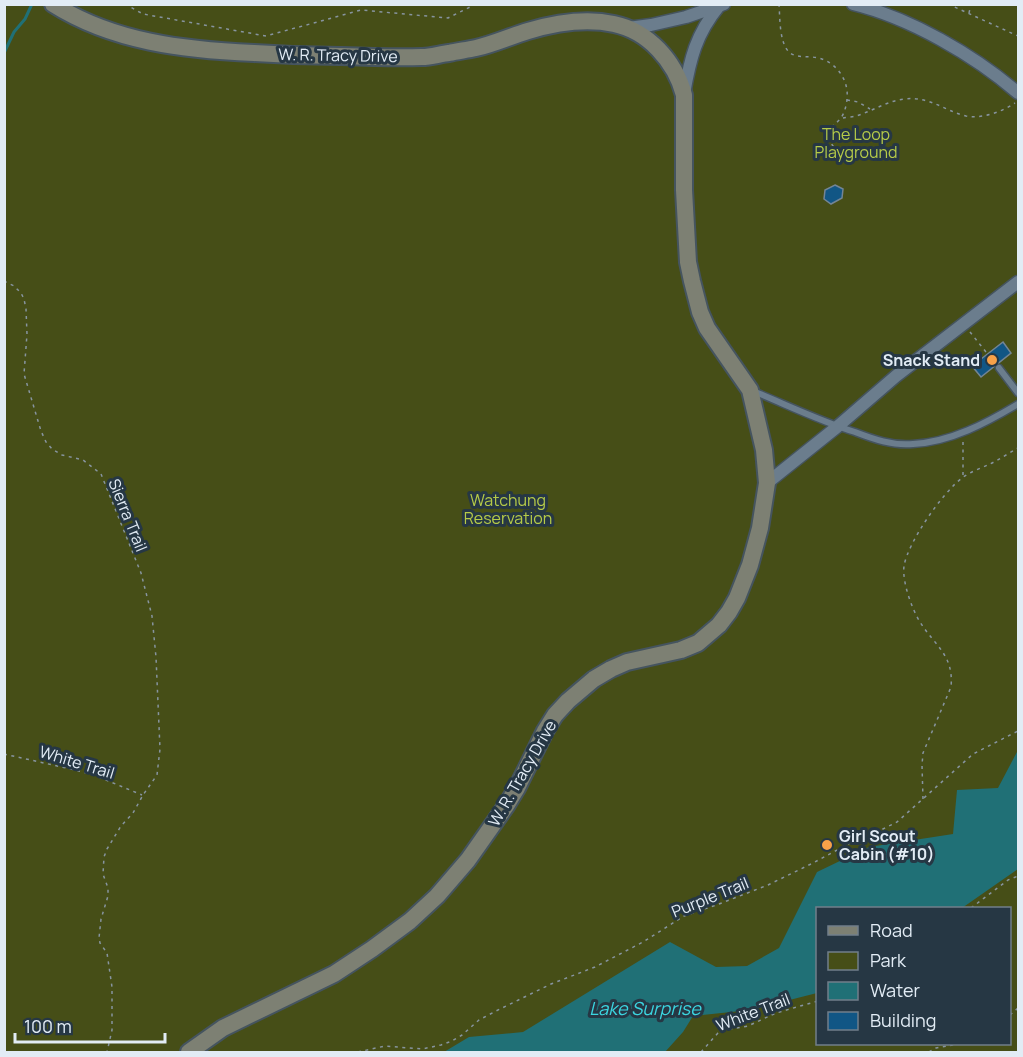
<svg xmlns="http://www.w3.org/2000/svg" width="1023" height="1057" viewBox="0 0 1023 1057" font-family="Manrope,sans-serif">
<rect width="100%" height="100%" fill="#263744"/>
<path fill="#464e17" fill-rule="evenodd" d="M5,5h1013v1047h-1013zM818,908h192v136h-192z"/>
<polygon fill="#207076" points="1018,750 1018,869 962,908 818,908 817,993 750,1010 693,1016 683,1032 665,1052 444,1052 469,1037 523,1032 670,942 716,967 747,966 779,948 817,872 869,847 953,834 957,790 998,788"/>
<g fill="none" stroke-linecap="round" stroke-linejoin="round">
<polyline stroke="#207076" stroke-width="3" points="4,53 14,32 25,19 32,4"/>
</g>
<g fill="#115685" stroke="#738595" stroke-width="1.5">
<polygon points="835,185 843,189 842,198 831,204 824,199 825,190"/>
<polygon points="1003,342 1011,353 981,377 972,366"/>
</g>
<g fill="none" stroke-linecap="round" stroke-linejoin="round">
<g stroke="#45545f" stroke-width="9">
<g id="lane">
<polyline points="999,368 1018,393"/>
<path d="M753,391c34,14 67,30 102,41 18,7 38,14 58,12 38,-2 73,-21 105,-40"/>
</g>
</g>
<g stroke="#45545f" stroke-width="15">
<g id="street">
<path d="M853,4c57,14 121,51 165,89"/>
<polyline points="628,28 651,25 686,17 724,4"/>
<path d="M684,94c6,-35 12,-60 35,-88"/>
<polyline points="767,483 837,427 896,376 1018,282"/>
</g>
</g>
<g stroke="#45545f" stroke-width="20">
<path id="secondary" d="M53,4c60,38 131,46 201,49 29,2 57,3 86,3 28,1 55,2 82,1 9,0 18,-3 27,-4 9,-2 18,-3 27,-5 18,-4 35,-12 52,-17 27,-8 58,-13 86,-7 34,7 61,37 70,71v95l4,72 4,19 8,31 7,16 43,62 14,60 3,33 -7,45 -10,37 -13,33 -8,14 -10,13 -21,18 -17,7 -54,12 -16,7 -17,10 -26,22 -13,14 -10,16 -28,57 -11,18 -38,54 -31,36 -27,25 -38,28 -38,25 -111,54 -34,24"/>
</g>
<g stroke="#87949f" stroke-width="1.5" stroke-dasharray="3 4.5" stroke-linecap="butt">
<polyline points="125,4 143,14 266,36 361,10 448,18 476,4"/>
<path d="M779,4c1,13 0,40 11,49 9,6 22,2 32,6 15,5 27,22 25,39 0,6 -3,17 -7,21 -6,7 -11,8 -13,18l10,15"/>
<polyline points="948,4 1018,36"/>
<polyline points="969,13 971,4"/>
<polyline points="847,100 858,102 870,109"/>
<path d="M843,118c4,-1 9,-1 13,-2 17,-5 31,-15 48,-17 27,-3 40,12 62,17 17,3 35,-4 49,-13"/>
<polyline points="4,281 14,286 21,293 24,299 26,309 27,334 24,374 41,431 46,442 52,449 62,455 83,460 101,474 141,573 152,616 156,657 160,749 157,775 143,795 133,813 121,826 107,849 104,857 103,874 108,888 108,896 101,919 99,938 100,943 107,953 112,987 112,1030 107,1052"/>
<polyline points="970,332 986,352"/>
<polyline points="963,442 963,476"/>
<polyline points="4,754 75,770 94,775 142,795"/>
<path d="M923,799l-1,-34 1,-12 28,-66c3,-32 -16,-41 -31,-65 -8,-13 -18,-40 -16,-56 4,-24 39,-74 58,-88 8,-6 19,-10 28,-14 10,-5 19,-11 28,-16"/>
<polyline points="971,908 1008,880 1018,876"/>
<polyline points="1010,1015 1018,1008"/>
<polyline points="358,1052 385,1046 422,1049 441,1045 452,1041 462,1035 479,1020 496,1011 551,984 595,967 643,942 684,916 719,904 768,885 813,863 850,843 877,832 897,822 973,754 1018,731"/>
<polyline points="701,1052 718,1033 725,1030 748,1026 776,1013 818,1001"/>
<polyline points="929,1052 936,1048 958,1044"/>
</g>
<use href="#lane" stroke="#6b7d8d" stroke-width="6"/>
<use href="#street" stroke="#6b7d8d" stroke-width="12"/>
<use href="#secondary" stroke="#7d8073" stroke-width="16"/>
</g>
<g fill="#f7a149" stroke="#263744" stroke-width="2">
<circle cx="992" cy="360" r="6"/>
<circle cx="827" cy="845" r="6"/>
</g>
<g text-anchor="middle" dominant-baseline="central" stroke-width="6" stroke-linejoin="round" paint-order="stroke">
<g font-size="16" fill="#e2ecf5" stroke="#263744">
<text transform="translate(338 55) rotate(1)">W. R. Tracy Drive</text>
<text transform="translate(128 515) rotate(68)">Sierra Trail</text>
<text transform="translate(77 762) rotate(17)">White Trail</text>
<text transform="translate(522 773) rotate(-60)">W. R. Tracy Drive</text>
<text transform="translate(710 897) rotate(-22)">Purple Trail</text>
<text transform="translate(753 1012) rotate(-21)">White Trail</text>
</g>
<g font-size="16" fill="#b6cb48" stroke="#263744">
<text x="856" y="134">The Loop<tspan x="856" dy="18">Playground</tspan></text>
<text x="508" y="500">Watchung<tspan x="508" dy="18">Reservation</tspan></text>
</g>
<g font-size="16" font-weight="bold" fill="#e2ecf5" stroke="#263744" text-anchor="end">
<text x="980" y="360">Snack Stand</text>
<text x="839" y="836" text-anchor="start">Girl Scout<tspan x="839" dy="18">Cabin (#10)</tspan></text>
</g>
<g font-size="18" font-style="italic" fill="#3bd5e0" stroke="#263744">
<text x="645" y="1008">Lake Surprise</text>
</g>
</g>
<rect width="1023" height="1057" fill="none" stroke="#e2ecf5" stroke-width="12"/>
<rect x="816" y="907" width="195" height="138" fill="#263744" stroke="#717f8b" stroke-width="1.5"/>
<rect x="828" y="926" width="30" height="9" fill="#7d8073" stroke="#717f8b" stroke-width="1.5"/>
<text x="870" y="937" font-size="18" fill="#e2ecf5">Road</text>
<rect x="828" y="952" width="30" height="18" fill="#464e17" stroke="#717f8b" stroke-width="1.5"/>
<text x="870" y="967" font-size="18" fill="#e2ecf5">Park</text>
<rect x="828" y="982" width="30" height="18" fill="#207076" stroke="#717f8b" stroke-width="1.5"/>
<text x="870" y="997" font-size="18" fill="#e2ecf5">Water</text>
<rect x="828" y="1012" width="30" height="18" fill="#115685" stroke="#717f8b" stroke-width="1.5"/>
<text x="870" y="1027" font-size="18" fill="#e2ecf5">Building</text>
<path d="M15 1033v9h150v-9" fill="none" stroke="#e2ecf5" stroke-width="3"/>
<text x="24" y="1033" font-size="18" fill="#e2ecf5" stroke="#263744" stroke-width="4.5" paint-order="stroke">100 m</text>
</svg>
